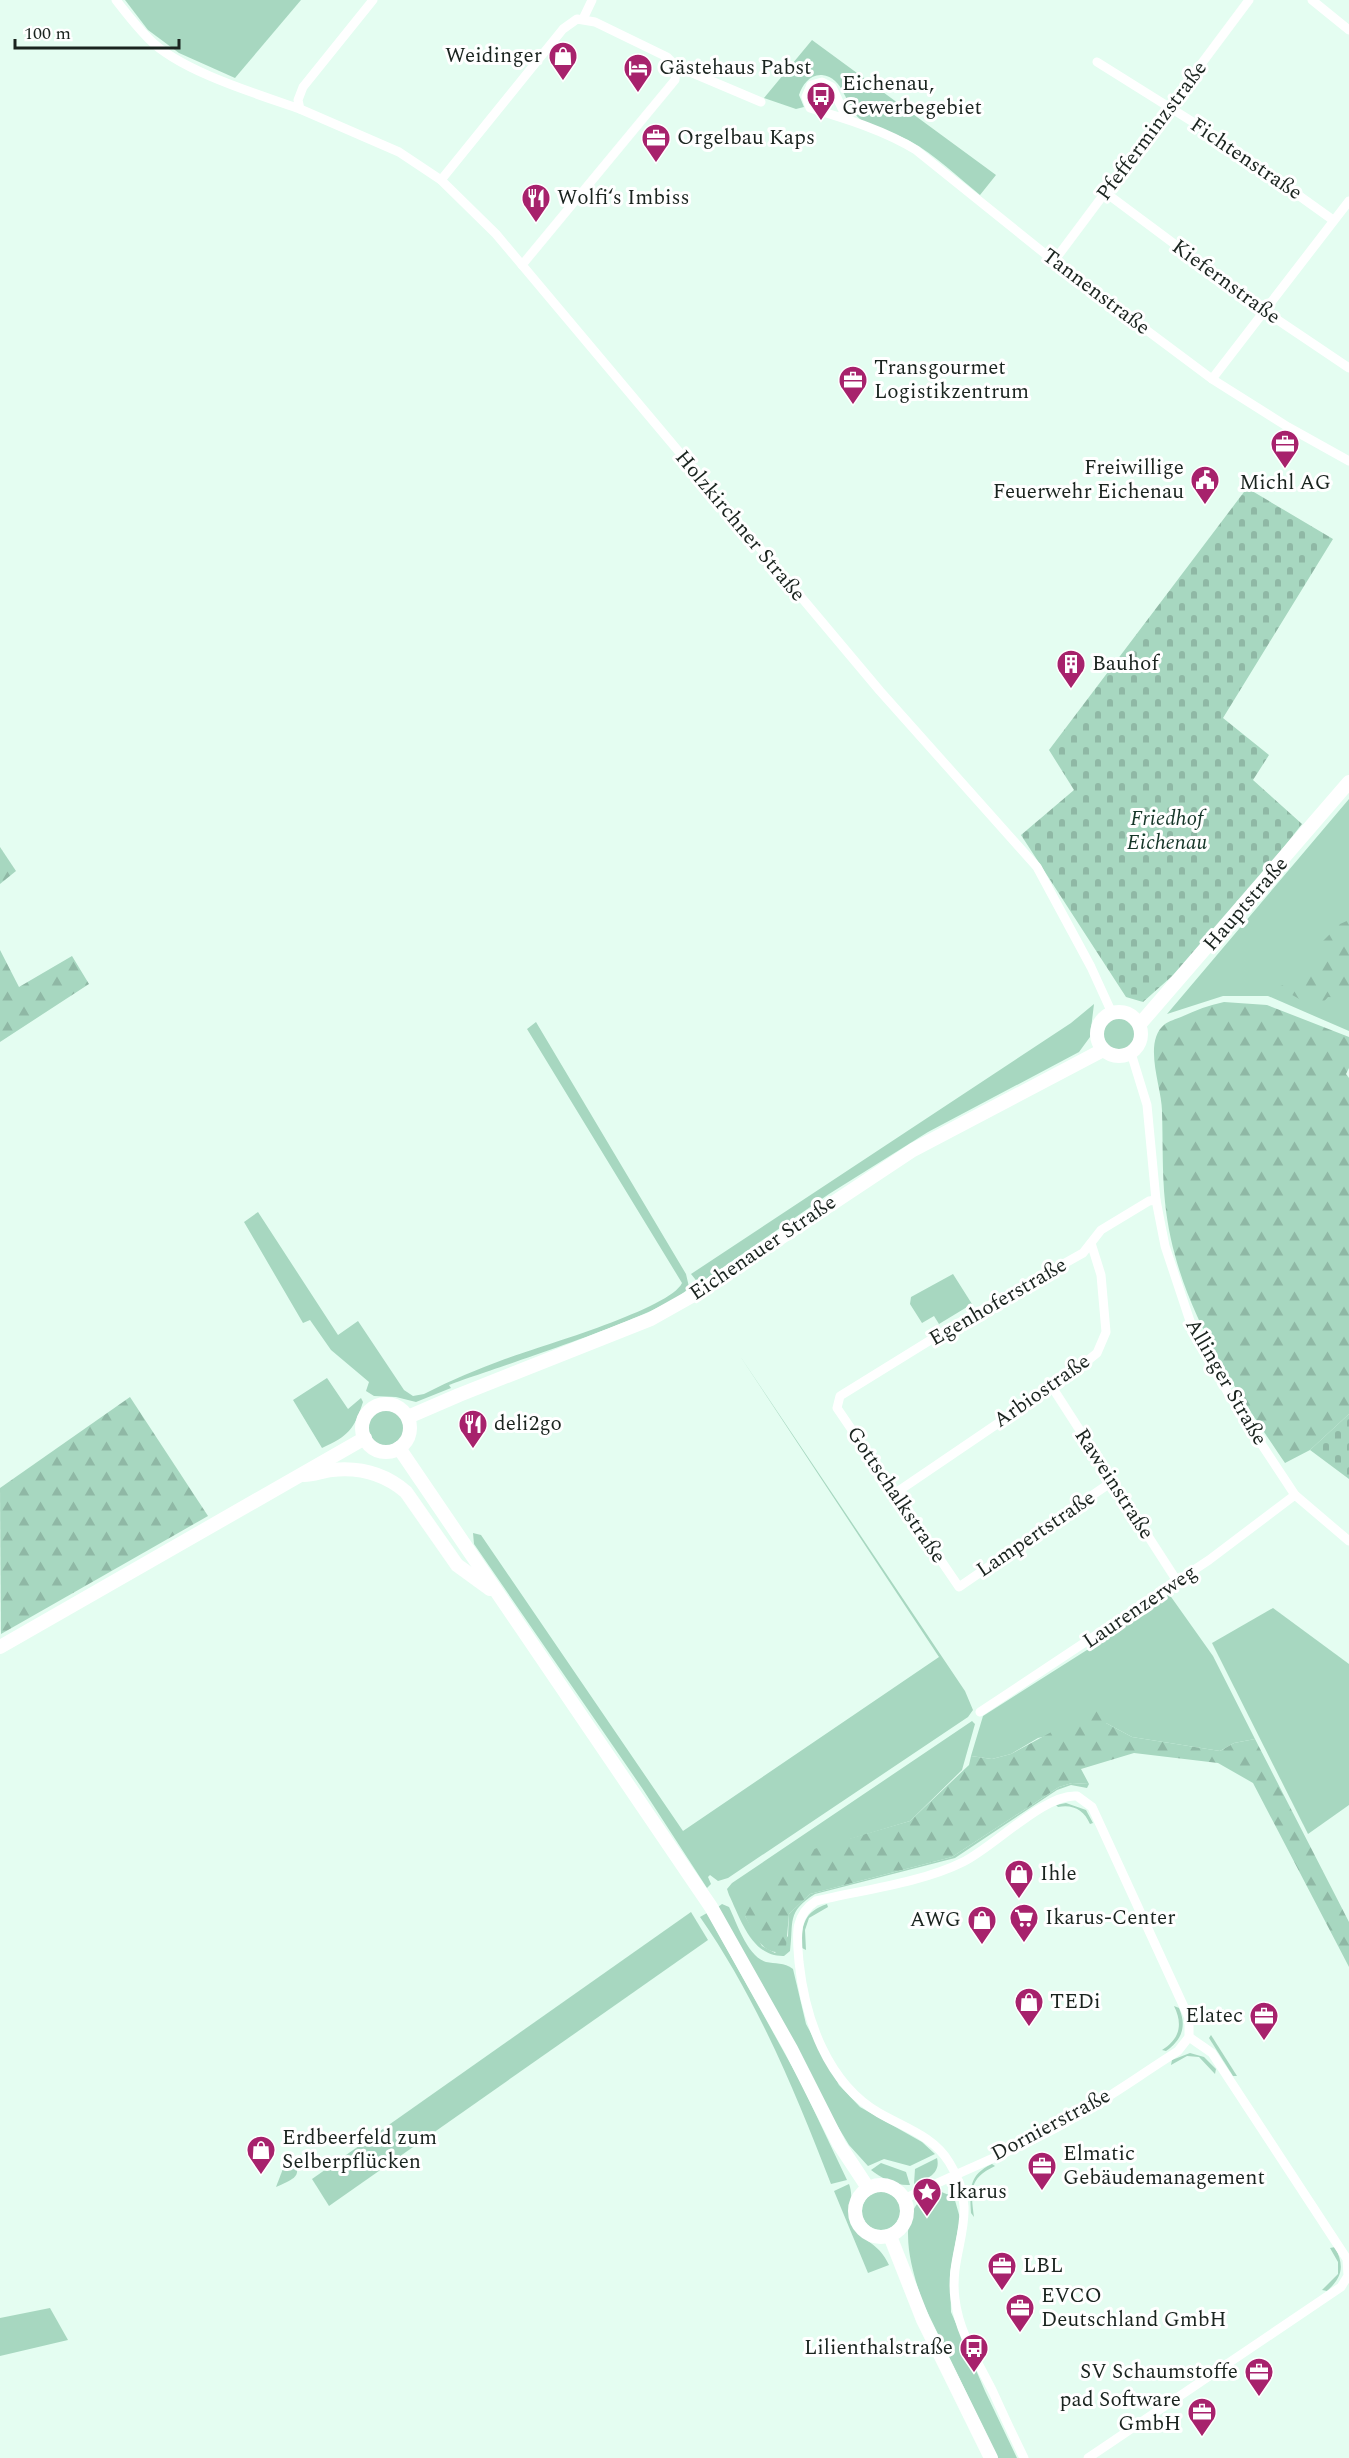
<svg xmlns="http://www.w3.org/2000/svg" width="1349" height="2458" viewBox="0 0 1349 2458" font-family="Spectral,serif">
<defs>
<pattern id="forest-firs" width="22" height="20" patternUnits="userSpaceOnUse" patternTransform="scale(1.5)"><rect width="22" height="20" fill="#a7d7c0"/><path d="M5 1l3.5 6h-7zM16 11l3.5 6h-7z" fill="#8fb8a5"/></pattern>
<pattern id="cemetery-stones" width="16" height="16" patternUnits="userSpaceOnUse" patternTransform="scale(1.5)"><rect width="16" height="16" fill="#a7d7c0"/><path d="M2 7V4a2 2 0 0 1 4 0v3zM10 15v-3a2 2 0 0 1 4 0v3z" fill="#8fb8a5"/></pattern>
</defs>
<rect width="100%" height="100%" fill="#e4fdf1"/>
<g fill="#a7d7c0">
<polygon points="125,0 301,0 235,78 179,53 148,30"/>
<path d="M812,40l184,135 -16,20c-22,-18 -45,-40 -70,-54 -14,-8 -39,-13 -50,-22 -15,-13 -16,-42 -38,-44 -12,-1 -20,10 -23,20l5,12 -8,2 -32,-11z"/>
<polygon points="1349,799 1349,1031 1268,996 1223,996 1167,1014"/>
<polygon points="1094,1004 1090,1037 1079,1052 928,1132 829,1194 699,1284 691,1274 1071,1023"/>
<circle cx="1119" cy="1034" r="18"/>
<path d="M536,1022l150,252 3,13c-14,25 -201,83 -240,98l2,3 -35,14 -20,-5 -22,-1 -8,-5 3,-9 -38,-32 -21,-30 -7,3 -59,-101 14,-10 80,123 20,-14 46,69 9,6 11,-2c27,-14 54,-25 81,-35 33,-12 165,-50 177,-76l-155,-254z"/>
<polygon points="953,1274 972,1304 939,1324 934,1316 922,1323 910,1304 911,1297"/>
<polygon points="740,1356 965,1691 973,1710 968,1717 728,1878 718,1881 710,1875 708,1877 711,1884 707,1888 642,1788 474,1544 473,1533 481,1535 683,1831 939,1657"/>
<path d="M327,1378l21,31 13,-11 2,4c-9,28 -15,34 -41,46l-29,-48z"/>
<circle cx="386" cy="1428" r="19"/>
<polygon points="1169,1594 1213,1656 1255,1739 1234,1743 1220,1751 1132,1737 1106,1723 1038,1738 1011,1754 992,1759 971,1756 983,1716 1120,1629"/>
<polygon points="1273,1608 1349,1664 1349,1805 1308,1834 1212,1643"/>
<path d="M972,1721l3,3 -13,46 -52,51 -60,18 -105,77 17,30 13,7 13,-17 1,-22 21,-20 142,-37 107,-70 13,-4 17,1 -2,4 -16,-3 -14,5 -102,68 -140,36c-29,18 -21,28 -25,57l-6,5c-32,1 -43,-36 -55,-61l-2,-6 5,-6z"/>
<path d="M1066,1803l20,7 7,13 -3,1c-6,-14 -17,-20 -32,-17l-2,-2z"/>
<path d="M722,1904l7,3c8,16 18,49 37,55 9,2 18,0 27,7l13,55 33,61 21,22 62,35 13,12 -25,12 -26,-7 -16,7 -19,-21 -17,-28 -114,-210z"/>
<path d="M827,1904l1,3 -19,11 -4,12 1,20 -4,-2c-1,-23 2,-36 25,-44z"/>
<polygon points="691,1912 708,1940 329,2206 312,2179"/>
<path d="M707,1913l93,168 47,99 -16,4c-36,-93 -74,-185 -131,-267z"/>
<path d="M1174,2006l5,2c8,18 3,32 -13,43l-4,-1c18,-11 21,-26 12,-44z"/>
<polygon points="1211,2035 1237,2076 1233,2076 1209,2038"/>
<polygon points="1190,2053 1204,2057 1216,2069 1215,2074 1199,2057 1187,2056 1171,2065 1172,2060"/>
<path d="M289,2153c14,22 10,24 -13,34z"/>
<path d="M937,2158c4,16 -10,21 -23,26l1,-15z"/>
<path d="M881,2163l25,9 4,13c-14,1 -29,-7 -39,-15z"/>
<path d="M992,2164l3,2c-27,13 -24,25 -21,51l-3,-4c-1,-23 -3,-38 21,-49z"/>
<path d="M849,2184c6,15 -3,32 8,46 12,15 22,14 32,35l-21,8 -34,-82z"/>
<path d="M939,2191l15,6 6,21 -10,55 1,39 34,79 32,67h-19l-75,-155c-11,-32 -34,-100 16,-112z"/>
<circle cx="881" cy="2211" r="19"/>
<path d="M1335,2247c10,20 7,30 -8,44l-5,-1 16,-16v-12l-8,-14z"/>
<polygon points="50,2308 68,2340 0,2356 0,2318"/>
</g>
<g fill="url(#forest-firs)">
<polygon points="0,847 16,871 0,884"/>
<polygon points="1349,920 1349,998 1328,997 1317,1009 1278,987 1318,971 1328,957 1321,943 1340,924"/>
<polygon points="0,950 19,987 72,956 89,984 0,1042"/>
<path d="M1224,1002l43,3 82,32v31l-3,6 3,4v336l-39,36 -25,13c-54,-80 -110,-162 -120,-261 -3,-30 -2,-61 -3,-91 0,-24 -20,-69 3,-87 4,-3 11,-5 16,-7 15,-7 28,-12 43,-15z"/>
<polygon points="130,1397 208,1516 1,1634 0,1488"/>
<path d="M1103,1704l5,11 -2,8 26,14 88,14 14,-8 21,-4 94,183v45l-96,-184 -35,-20 -84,-10 -53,16 8,15 -17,-1 -13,4 -107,70 -142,37 -21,20 -3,33 -5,5c-21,2 -28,-21 -36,-36l16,-34 29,-26 120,-35 59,-56 2,-9 21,3 19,-5z"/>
</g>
<g fill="url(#cemetery-stones)">
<polygon points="1247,488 1333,539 1223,718 1269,755 1253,780 1302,824 1230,915 1189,961 1143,1002 1126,997 1021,835 1074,790 1049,750"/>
<polygon points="1349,1414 1349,1479 1310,1450"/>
</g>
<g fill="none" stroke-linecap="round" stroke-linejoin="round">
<g stroke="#fff" stroke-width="9">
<path d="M116,0c10,13 21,27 33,39 31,32 108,55 151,70"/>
<polyline points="373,0 303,87 298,100 300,109 399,152 441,180 496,234 880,691 1037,867 1091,967 1112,1013"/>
<polyline points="1312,0 1349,30"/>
<polyline points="583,19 592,0"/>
<polyline points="1097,62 1220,139 1333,220"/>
<path d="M847,119l-15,-32 -10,-5 -11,3 -5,12 4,11c36,11 74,22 106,42l138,111 158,118 76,48 61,34"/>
<polyline points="441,180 563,29 577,19 595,22 667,57 676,66 761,102"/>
<polyline points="1106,193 1263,310 1349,368"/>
<polyline points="1054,261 1249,0"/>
<polyline points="522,265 675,80 676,66"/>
<polyline points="1212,379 1349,201"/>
<polyline points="1131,1053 1147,1105 1156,1200 1165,1246 1191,1324 1229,1395 1295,1495 1349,1541"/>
<polyline points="1052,1387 1177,1581"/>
<polyline points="1113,1481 959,1587 837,1408 840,1396 950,1328 1083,1253 1101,1230 1149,1201 1156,1200"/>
<polyline points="894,1494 1075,1371 1097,1353 1106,1332 1101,1275 1091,1243"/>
<polyline points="980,1712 1209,1560 1295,1495"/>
<path d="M904,2199c49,-25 101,-44 150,-70 43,-23 83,-52 124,-78l11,-14v-19l-97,-211 -15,-11c-32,-3 -83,51 -114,66 -42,21 -101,28 -147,39 -23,15 -19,36 -17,61 6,56 28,121 80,151 26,15 54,23 70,49 34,53 -1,86 6,137 4,34 23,63 38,93 10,22 20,44 31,66"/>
<polyline points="1088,2458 1341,2287 1348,2276 1347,2259 1212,2053 1189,2037"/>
</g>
<g stroke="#fff" stroke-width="14">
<circle cx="1119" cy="1034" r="22"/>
<polyline points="1140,1024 1349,782"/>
<circle cx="386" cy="1428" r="24"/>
<polyline points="408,1417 459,1395 651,1319 699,1292 913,1150 1103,1050"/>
<polyline points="399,1448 711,1907 791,2049 839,2144 868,2188"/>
<path d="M304,1475c10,0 18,-4 28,-5 28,-3 52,3 74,22l51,73 33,24"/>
<polyline points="0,1647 365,1438"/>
<circle cx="881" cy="2211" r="26"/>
<polyline points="890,2236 923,2320 991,2458"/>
</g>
</g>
<defs>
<g id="shop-pin" transform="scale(1.5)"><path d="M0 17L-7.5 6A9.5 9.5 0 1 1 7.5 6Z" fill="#a7226c" stroke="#fff"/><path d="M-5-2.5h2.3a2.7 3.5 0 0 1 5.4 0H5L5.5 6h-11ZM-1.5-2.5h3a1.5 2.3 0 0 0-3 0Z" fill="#fff"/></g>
<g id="hotel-pin" transform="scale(1.5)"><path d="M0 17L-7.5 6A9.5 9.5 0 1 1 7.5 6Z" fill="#a7226c" stroke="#fff"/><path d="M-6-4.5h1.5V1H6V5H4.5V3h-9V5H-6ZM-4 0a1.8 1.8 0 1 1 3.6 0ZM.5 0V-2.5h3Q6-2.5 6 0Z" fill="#fff"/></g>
<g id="bus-pin" transform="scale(1.5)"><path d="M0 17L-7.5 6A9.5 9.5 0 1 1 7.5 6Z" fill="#a7226c" stroke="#fff"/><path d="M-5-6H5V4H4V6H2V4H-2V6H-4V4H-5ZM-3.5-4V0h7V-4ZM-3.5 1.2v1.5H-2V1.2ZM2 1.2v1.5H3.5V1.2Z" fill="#fff"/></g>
<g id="office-pin" transform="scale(1.5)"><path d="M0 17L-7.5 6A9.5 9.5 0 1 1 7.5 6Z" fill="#a7226c" stroke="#fff"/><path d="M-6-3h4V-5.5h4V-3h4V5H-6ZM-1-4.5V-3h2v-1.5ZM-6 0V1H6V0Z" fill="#fff"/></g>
<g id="restaurant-pin" transform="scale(1.5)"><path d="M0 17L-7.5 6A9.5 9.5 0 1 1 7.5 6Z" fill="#a7226c" stroke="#fff"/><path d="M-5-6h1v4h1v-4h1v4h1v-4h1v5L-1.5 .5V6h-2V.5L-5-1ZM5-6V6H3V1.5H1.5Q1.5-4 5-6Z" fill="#fff"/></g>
<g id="civic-pin" transform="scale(1.5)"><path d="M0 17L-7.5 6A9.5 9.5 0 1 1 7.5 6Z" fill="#a7226c" stroke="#fff"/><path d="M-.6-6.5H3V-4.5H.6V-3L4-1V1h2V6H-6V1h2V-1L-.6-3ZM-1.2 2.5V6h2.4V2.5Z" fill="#fff"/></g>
<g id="building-pin" transform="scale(1.5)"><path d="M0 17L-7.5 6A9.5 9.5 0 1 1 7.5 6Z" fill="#a7226c" stroke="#fff"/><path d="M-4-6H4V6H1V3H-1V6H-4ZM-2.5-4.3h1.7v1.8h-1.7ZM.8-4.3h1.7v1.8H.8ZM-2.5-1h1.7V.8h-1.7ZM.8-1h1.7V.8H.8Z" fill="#fff"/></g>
<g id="supermarket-pin" transform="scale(1.5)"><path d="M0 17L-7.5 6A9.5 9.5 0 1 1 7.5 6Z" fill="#a7226c" stroke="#fff"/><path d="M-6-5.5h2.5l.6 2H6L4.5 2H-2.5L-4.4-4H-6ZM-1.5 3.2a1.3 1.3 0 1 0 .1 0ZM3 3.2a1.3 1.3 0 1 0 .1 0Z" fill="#fff"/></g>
<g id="sight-pin" transform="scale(1.5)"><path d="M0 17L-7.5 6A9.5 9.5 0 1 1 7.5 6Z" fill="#a7226c" stroke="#fff"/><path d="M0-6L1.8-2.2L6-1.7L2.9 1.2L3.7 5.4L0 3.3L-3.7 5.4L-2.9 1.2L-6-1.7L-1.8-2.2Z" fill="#fff"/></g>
</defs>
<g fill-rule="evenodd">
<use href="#shop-pin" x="563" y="56"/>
<use href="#hotel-pin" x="638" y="68"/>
<use href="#bus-pin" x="821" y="96"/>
<use href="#office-pin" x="656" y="138"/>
<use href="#restaurant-pin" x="536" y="198"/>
<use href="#office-pin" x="853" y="380"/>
<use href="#office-pin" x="1285" y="444"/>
<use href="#civic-pin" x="1205" y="480"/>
<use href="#building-pin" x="1071" y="664"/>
<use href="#restaurant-pin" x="473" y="1424"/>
<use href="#shop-pin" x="1019" y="1874"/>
<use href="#supermarket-pin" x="1024" y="1918"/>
<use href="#shop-pin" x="982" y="1920"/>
<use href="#shop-pin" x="1029" y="2002"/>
<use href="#office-pin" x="1264" y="2016"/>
<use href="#shop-pin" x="261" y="2150"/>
<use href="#office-pin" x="1042" y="2166"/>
<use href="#sight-pin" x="927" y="2192"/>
<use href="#office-pin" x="1002" y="2266"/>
<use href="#office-pin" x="1020" y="2308"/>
<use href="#bus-pin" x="974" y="2348"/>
<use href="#office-pin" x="1259" y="2372"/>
<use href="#office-pin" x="1202" y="2412"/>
</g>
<g text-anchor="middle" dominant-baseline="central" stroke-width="6" stroke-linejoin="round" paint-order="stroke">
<g font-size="21" fill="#1a241f" stroke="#fff" text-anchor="start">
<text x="542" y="56" text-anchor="end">Weidinger</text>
<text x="659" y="68">Gästehaus Pabst</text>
<text x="842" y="84">Eichenau,<tspan x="842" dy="24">Gewerbegebiet</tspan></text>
<text x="677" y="138">Orgelbau Kaps</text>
<text x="557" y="198">Wolfi‘s Imbiss</text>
<text x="874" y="368">Transgourmet<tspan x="874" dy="24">Logistikzentrum</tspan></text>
<text x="1184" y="468" text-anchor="end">Freiwillige<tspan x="1184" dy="24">Feuerwehr Eichenau</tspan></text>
<text x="1285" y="483" text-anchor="middle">Michl AG</text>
<text x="1092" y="664">Bauhof</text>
<text x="494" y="1424">deli2go</text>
<text x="1040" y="1874">Ihle</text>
<text x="1045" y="1918">Ikarus-Center</text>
<text x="961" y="1920" text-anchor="end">AWG</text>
<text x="1050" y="2002">TEDi</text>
<text x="1243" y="2016" text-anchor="end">Elatec</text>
<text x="282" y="2138">Erdbeerfeld zum<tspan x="282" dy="24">Selberpflücken</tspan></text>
<text x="1063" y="2154">Elmatic<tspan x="1063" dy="24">Gebäudemanagement</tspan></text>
<text x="948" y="2192">Ikarus</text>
<text x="1023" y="2266">LBL</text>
<text x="1041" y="2296">EVCO<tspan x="1041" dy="24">Deutschland GmbH</tspan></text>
<text x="953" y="2348" text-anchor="end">Lilienthalstraße</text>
<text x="1238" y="2372" text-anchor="end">SV Schaumstoffe</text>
<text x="1181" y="2400" text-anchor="end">pad Software<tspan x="1181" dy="24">GmbH</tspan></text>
</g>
<g font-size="21" fill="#1a241f" stroke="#fff">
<text transform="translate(1152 131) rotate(-53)">Pfefferminzstraße</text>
<text transform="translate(1246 159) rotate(34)">Fichtenstraße</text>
<text transform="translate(1226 282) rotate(36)">Kiefernstraße</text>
<text transform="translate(1096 292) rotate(37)">Tannenstraße</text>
<text transform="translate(740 526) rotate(50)">Holzkirchner Straße</text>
<text transform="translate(1246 904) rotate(-49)">Hauptstraße</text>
<text transform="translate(763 1248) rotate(-34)">Eichenauer Straße</text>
<text transform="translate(998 1302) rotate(-30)">Egenhoferstraße</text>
<text transform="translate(1226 1382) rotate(60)">Allinger Straße</text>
<text transform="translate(1042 1391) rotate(-35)">Arbiostraße</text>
<text transform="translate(1114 1484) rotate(57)">Raweinstraße</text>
<text transform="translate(896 1495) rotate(56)">Gottschalkstraße</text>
<text transform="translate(1036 1534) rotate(-34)">Lampertstraße</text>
<text transform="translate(1140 1607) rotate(-34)">Laurenzerweg</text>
<text transform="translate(1051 2125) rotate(-28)">Dornierstraße</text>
</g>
<g font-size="21" font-style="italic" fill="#153628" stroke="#fff">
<text x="1167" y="819">Friedhof<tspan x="1167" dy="24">Eichenau</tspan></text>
</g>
</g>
<path d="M15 39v9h164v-9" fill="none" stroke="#1a241f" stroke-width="3"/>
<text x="24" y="39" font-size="18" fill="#1a241f" stroke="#ffffff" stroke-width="4.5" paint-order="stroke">100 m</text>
</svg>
